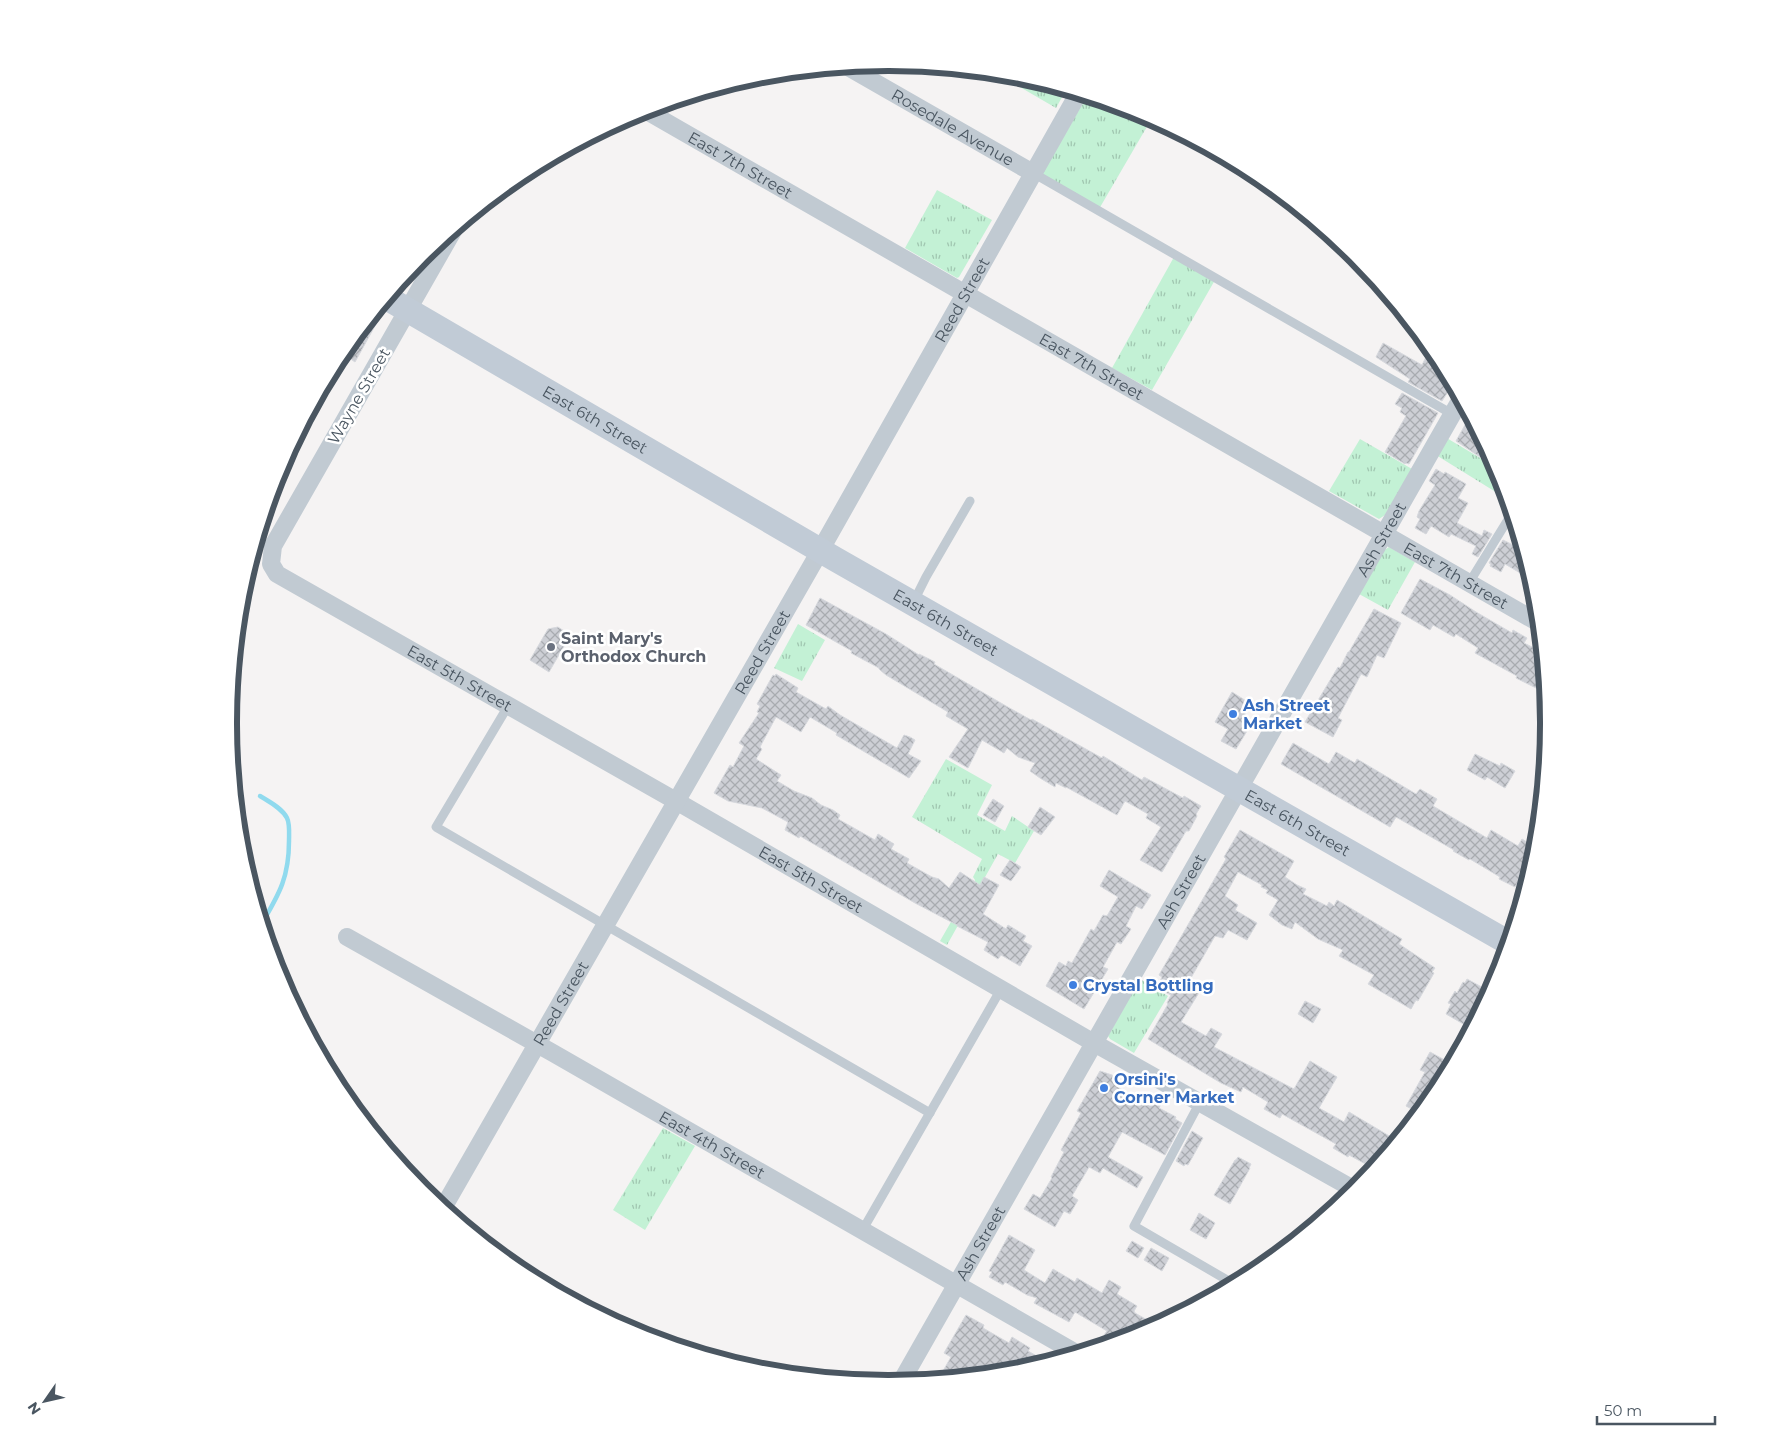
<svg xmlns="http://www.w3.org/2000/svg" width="1777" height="1446" viewBox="0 0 1777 1446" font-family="Montserrat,sans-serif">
<defs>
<pattern id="grass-tufts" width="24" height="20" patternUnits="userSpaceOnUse" patternTransform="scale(1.25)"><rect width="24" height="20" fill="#c3f1d5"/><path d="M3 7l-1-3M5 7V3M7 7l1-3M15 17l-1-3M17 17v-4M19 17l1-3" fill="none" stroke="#a0c6b0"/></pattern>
<pattern id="building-cross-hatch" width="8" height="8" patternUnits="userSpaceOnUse" patternTransform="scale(1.25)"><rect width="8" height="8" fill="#cdcfd5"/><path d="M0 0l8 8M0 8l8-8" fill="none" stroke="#a8abb0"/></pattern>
</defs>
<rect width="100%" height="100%" fill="#f5f3f3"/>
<g fill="url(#grass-tufts)">
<polygon points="996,73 1018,75 1066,90 1056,108"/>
<polygon points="1087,96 1142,113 1152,118 1099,209 1042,174"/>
<polygon points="937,190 992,220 959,277 957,278 905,248"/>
<polygon points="1174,257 1215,280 1152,390 1112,368"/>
<polygon points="1445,437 1497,468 1507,499 1436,455"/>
<polygon points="1360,439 1412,469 1385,515 1379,519 1329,491"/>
<polygon points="1389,547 1415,562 1388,610 1359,594 1382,552"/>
<polygon points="798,624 825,640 802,681 774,668"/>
<polygon points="946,759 992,785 977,815 1005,831 1012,816 1034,831 1015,863 998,854 947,945 940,941 975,880 973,877 982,859 912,817"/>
<polygon points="1140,979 1168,996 1134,1053 1110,1039 1108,1036"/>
<polygon points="663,1128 695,1146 645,1230 613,1210"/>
</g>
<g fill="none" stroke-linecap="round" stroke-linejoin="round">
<path stroke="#90daee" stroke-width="4.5" d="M260,796c8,5 22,12 27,22 3,6 2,16 2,23 0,35 -9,52 -27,82"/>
</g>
<g fill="url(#building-cross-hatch)" stroke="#d7d9de">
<polygon points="376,312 381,315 355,362 342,353"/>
<polygon points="1383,343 1422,365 1429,351 1437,355 1453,384 1442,401 1408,382 1410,379 1376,357"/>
<polygon points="1402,393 1438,413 1409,464 1406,463 1405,464 1385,452 1406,416 1400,412 1402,408 1395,404"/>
<polygon points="1465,425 1480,435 1495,464 1481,456 1480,457 1456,441"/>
<polygon points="1436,469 1444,474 1445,472 1466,484 1458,498 1468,503 1457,523 1482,536 1484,530 1492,534 1478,557 1472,554 1476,546 1451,534 1449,537 1431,526 1426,534 1415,528 1420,519 1417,517 1419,511 1435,485 1429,481"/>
<polygon points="1503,540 1523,550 1532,580 1505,564 1501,572 1490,566 1491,564 1489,563"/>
<polygon points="1420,579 1450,595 1476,612 1512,633 1513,630 1527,638 1524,643 1542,652 1546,693 1516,678 1517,676 1475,653 1478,648 1456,634 1454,637 1433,625 1430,630 1401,613"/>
<polygon points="820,598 886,634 919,655 919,654 935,662 934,664 1006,706 1031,720 1032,719 1102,758 1103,756 1142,780 1144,777 1183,798 1184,796 1201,806 1196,814 1197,816 1189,831 1186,831 1162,872 1140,860 1161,827 1146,818 1148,814 1125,801 1117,815 1066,787 1066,788 1056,783 1055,787 1040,778 1030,771 1035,763 1018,757 1007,748 1004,753 982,740 968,768 949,757 968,729 946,716 948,712 886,675 879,669 879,668 851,653 852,651 806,625"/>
<polygon points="1374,609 1401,623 1384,658 1377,655 1367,677 1361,674 1338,718 1342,720 1333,737 1305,722 1338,667 1340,668 1348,652 1349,652"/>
<polygon points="558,627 564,631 567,641 549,672 530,660 548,629"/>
<polygon points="776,674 798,688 796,692 826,709 828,706 840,715 897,748 904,735 910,737 915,740 908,754 921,761 909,778 836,735 837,733 810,717 801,732 776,717 760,747 762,749 756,759 781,775 777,781 794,791 812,798 821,805 833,810 840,815 838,819 875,840 878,834 894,844 891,849 909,859 907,863 932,877 939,879 949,888 960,872 980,885 984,877 999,885 983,914 1006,929 1008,925 1026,936 1023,941 1032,946 1020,966 1001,955 998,959 984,950 988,942 957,926 957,925 915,903 800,836 799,838 785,830 788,822 762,808 728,801 714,793 730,765 733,767 744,746 739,743 759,713 757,712 760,706 757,704 773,675 775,676"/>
<polygon points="1232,692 1251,704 1242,720 1250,723 1248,725 1250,726 1236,749 1221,741 1228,729 1215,722"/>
<polygon points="1293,743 1329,764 1336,752 1355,763 1357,759 1416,794 1420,789 1437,799 1433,806 1487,838 1491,830 1518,846 1522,839 1537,848 1515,887 1499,879 1500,877 1470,859 1469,860 1453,851 1454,850 1396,817 1390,827 1281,764"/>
<polygon points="1475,754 1500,766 1501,763 1515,771 1505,788 1487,777 1485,780 1467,770"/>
<polygon points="993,799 1004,806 995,822 983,815"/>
<polygon points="1040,807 1055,817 1041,835 1028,827"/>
<polygon points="1240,830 1294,861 1285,877 1297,885 1306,889 1303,894 1327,906 1329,902 1334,906 1337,900 1402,939 1399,944 1435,968 1432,972 1434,973 1418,1001 1416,1000 1411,1009 1368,984 1374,975 1339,956 1343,950 1318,939 1295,922 1292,929 1282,925 1269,915 1278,900 1266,893 1268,890 1261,887 1262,885 1238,872 1225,896 1238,905 1235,910 1257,923 1247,940 1228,930 1223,938 1215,936 1188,983 1200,991 1181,1022 1206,1036 1211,1028 1222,1034 1214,1047 1294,1089 1310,1061 1337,1077 1319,1108 1344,1122 1349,1112 1396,1140 1373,1168 1349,1155 1348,1157 1333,1148 1336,1144 1282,1114 1280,1118 1264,1109 1268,1102 1243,1087 1241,1092 1221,1083 1148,1039 1168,1004 1167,1003 1171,995 1157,988 1162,977 1159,975 1226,859 1224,857"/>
<polygon points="1010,860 1021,867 1011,881 1000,875"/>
<polygon points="1109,870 1151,895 1142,909 1136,906 1126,926 1131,929 1121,944 1117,942 1103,967 1108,969 1084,1009 1046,986 1059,962 1066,966 1068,961 1072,963 1091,929 1094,931 1103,915 1107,916 1118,897 1100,886"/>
<polygon points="1467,979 1489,991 1472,1024 1467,1022 1465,1025 1446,1014 1451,1004 1448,1003 1455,991 1457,993 1463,982 1465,983"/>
<polygon points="1305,1001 1321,1009 1313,1023 1298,1014"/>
<polygon points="1430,1052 1452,1064 1438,1090 1419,1113 1406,1106 1425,1072 1420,1070"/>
<polygon points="1100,1071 1112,1075 1119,1080 1116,1086 1147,1104 1150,1098 1161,1104 1159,1108 1176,1117 1175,1119 1182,1123 1165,1155 1122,1132 1108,1157 1143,1177 1137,1188 1103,1168 1100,1173 1089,1167 1072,1196 1078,1200 1070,1214 1064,1211 1055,1227 1024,1209 1033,1194 1040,1198 1052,1178 1051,1177 1064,1152 1061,1150 1081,1113 1077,1111"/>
<polygon points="1192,1131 1203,1138 1188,1165 1185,1164 1184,1166 1176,1161"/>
<polygon points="1238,1157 1251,1164 1249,1168 1250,1168 1230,1204 1214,1195 1235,1160 1236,1160"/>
<polygon points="1199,1213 1215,1223 1206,1239 1190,1230"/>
<polygon points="1009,1235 1035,1250 1024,1270 1045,1283 1053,1269 1075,1282 1077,1278 1102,1293 1109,1280 1121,1287 1117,1294 1137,1306 1134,1311 1135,1313 1156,1325 1141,1333 1115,1341 1104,1335 1107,1331 1075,1312 1069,1322 1034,1303 1037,1298 1027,1295 1005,1282 1003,1285 989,1277 992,1272 989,1271"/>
<polygon points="1132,1241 1144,1248 1138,1258 1126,1251"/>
<polygon points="1151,1248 1169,1258 1162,1271 1144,1260"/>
<polygon points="966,1315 984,1325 983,1328 1009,1343 1012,1337 1030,1348 1028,1351 1047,1362 1017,1371 939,1378 951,1357 944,1353"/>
</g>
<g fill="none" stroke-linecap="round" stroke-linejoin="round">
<g stroke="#c1cad2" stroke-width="9">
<polyline points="1033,173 1452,414"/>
<polyline points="1469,583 1512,513"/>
<polyline points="914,601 926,577 970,501"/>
<polyline points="508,706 436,827 930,1113"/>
<polyline points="1200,1102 1134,1226 1234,1284"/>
<polyline points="862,1231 1001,989"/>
<polyline points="1055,1359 1063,1345"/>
</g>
<g stroke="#c1cad2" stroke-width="18">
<path id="s1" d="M848,67l185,106"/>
<path id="s2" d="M645,110l894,513"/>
<path id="s3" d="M454,229l-181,317 -2,18 6,10 399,227 418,242 261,147"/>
<path id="s4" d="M347,937l206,116 523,300"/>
<path id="s5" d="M443,1208l377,-657 258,-457"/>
<polyline points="520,1271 531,1277"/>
<path id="s6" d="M901,1382l560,-983"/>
</g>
<path stroke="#c1cbd6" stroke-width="25" id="s7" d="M387,298l448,261 674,384"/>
<polyline stroke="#b5b8bd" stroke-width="4" points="239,609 262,524"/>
</g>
<circle fill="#6b7280" stroke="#fff" stroke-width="2" cx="551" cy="647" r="5"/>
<g fill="#3f7fe0" stroke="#fff" stroke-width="2">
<circle cx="1233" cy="714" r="5"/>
<circle cx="1073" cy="985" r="5"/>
<circle cx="1104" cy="1088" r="5"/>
</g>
<g text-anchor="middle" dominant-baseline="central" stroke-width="5" stroke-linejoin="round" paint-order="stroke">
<g font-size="16" fill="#4a5661" stroke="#fff">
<text stroke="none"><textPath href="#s1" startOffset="121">Rosedale Avenue</textPath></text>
<text stroke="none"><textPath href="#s2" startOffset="110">East 7th Street</textPath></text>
<text stroke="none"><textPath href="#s5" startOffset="1046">Reed Street</textPath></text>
<text stroke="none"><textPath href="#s2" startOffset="515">East 7th Street</textPath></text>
<text transform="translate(359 396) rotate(-60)">Wayne Street</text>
<text stroke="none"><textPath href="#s7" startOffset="241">East 6th Street</textPath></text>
<text stroke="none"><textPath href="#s6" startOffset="970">Ash Street</textPath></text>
<text stroke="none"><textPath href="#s2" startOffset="935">East 7th Street</textPath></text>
<text stroke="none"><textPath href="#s7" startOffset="646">East 6th Street</textPath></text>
<text stroke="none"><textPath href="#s5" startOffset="641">Reed Street</textPath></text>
<text stroke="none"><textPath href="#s3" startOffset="605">East 5th Street</textPath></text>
<text stroke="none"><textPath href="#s7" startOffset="1051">East 6th Street</textPath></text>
<text stroke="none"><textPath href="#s3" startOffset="1010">East 5th Street</textPath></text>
<text stroke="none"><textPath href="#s6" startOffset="565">Ash Street</textPath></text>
<text stroke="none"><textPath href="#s5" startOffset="236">Reed Street</textPath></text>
<text stroke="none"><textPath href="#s4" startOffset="420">East 4th Street</textPath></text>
<text stroke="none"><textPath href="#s6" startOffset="160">Ash Street</textPath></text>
</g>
<g font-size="16" font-weight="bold" fill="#5b616d" stroke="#fff" text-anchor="start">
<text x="561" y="638">Saint Mary's<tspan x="561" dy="18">Orthodox Church</tspan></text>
</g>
<g font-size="16" font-weight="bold" fill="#366cbe" stroke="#fff" text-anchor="start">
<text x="1243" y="705">Ash Street<tspan x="1243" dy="18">Market</tspan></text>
<text x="1083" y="985">Crystal Bottling</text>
<text x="1114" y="1079">Orsini's<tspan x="1114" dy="18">Corner Market</tspan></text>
</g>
</g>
<path d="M0 0H1777V1446H0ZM888 71H889A651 651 0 0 1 1540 722V724A651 651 0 0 1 889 1375H888A651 651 0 0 1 237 724V722A651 651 0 0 1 888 71Z" fill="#fff" fill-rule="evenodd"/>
<path fill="none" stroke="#4a5661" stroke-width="6" d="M888 71H889A651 651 0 0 1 1540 722V724A651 651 0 0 1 889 1375H888A651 651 0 0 1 237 724V722A651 651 0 0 1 888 71Z"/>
<g transform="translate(45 1401) rotate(236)" stroke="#ffffff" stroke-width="4" paint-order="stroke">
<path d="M0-4L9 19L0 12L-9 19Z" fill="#4a5661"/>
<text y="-8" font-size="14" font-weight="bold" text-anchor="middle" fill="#4a5661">N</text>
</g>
<path d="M1597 1416v8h118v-8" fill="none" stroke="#4a5661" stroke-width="2.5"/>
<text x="1604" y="1416" font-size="15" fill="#4a5661" stroke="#ffffff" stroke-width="4" paint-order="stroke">50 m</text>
</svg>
